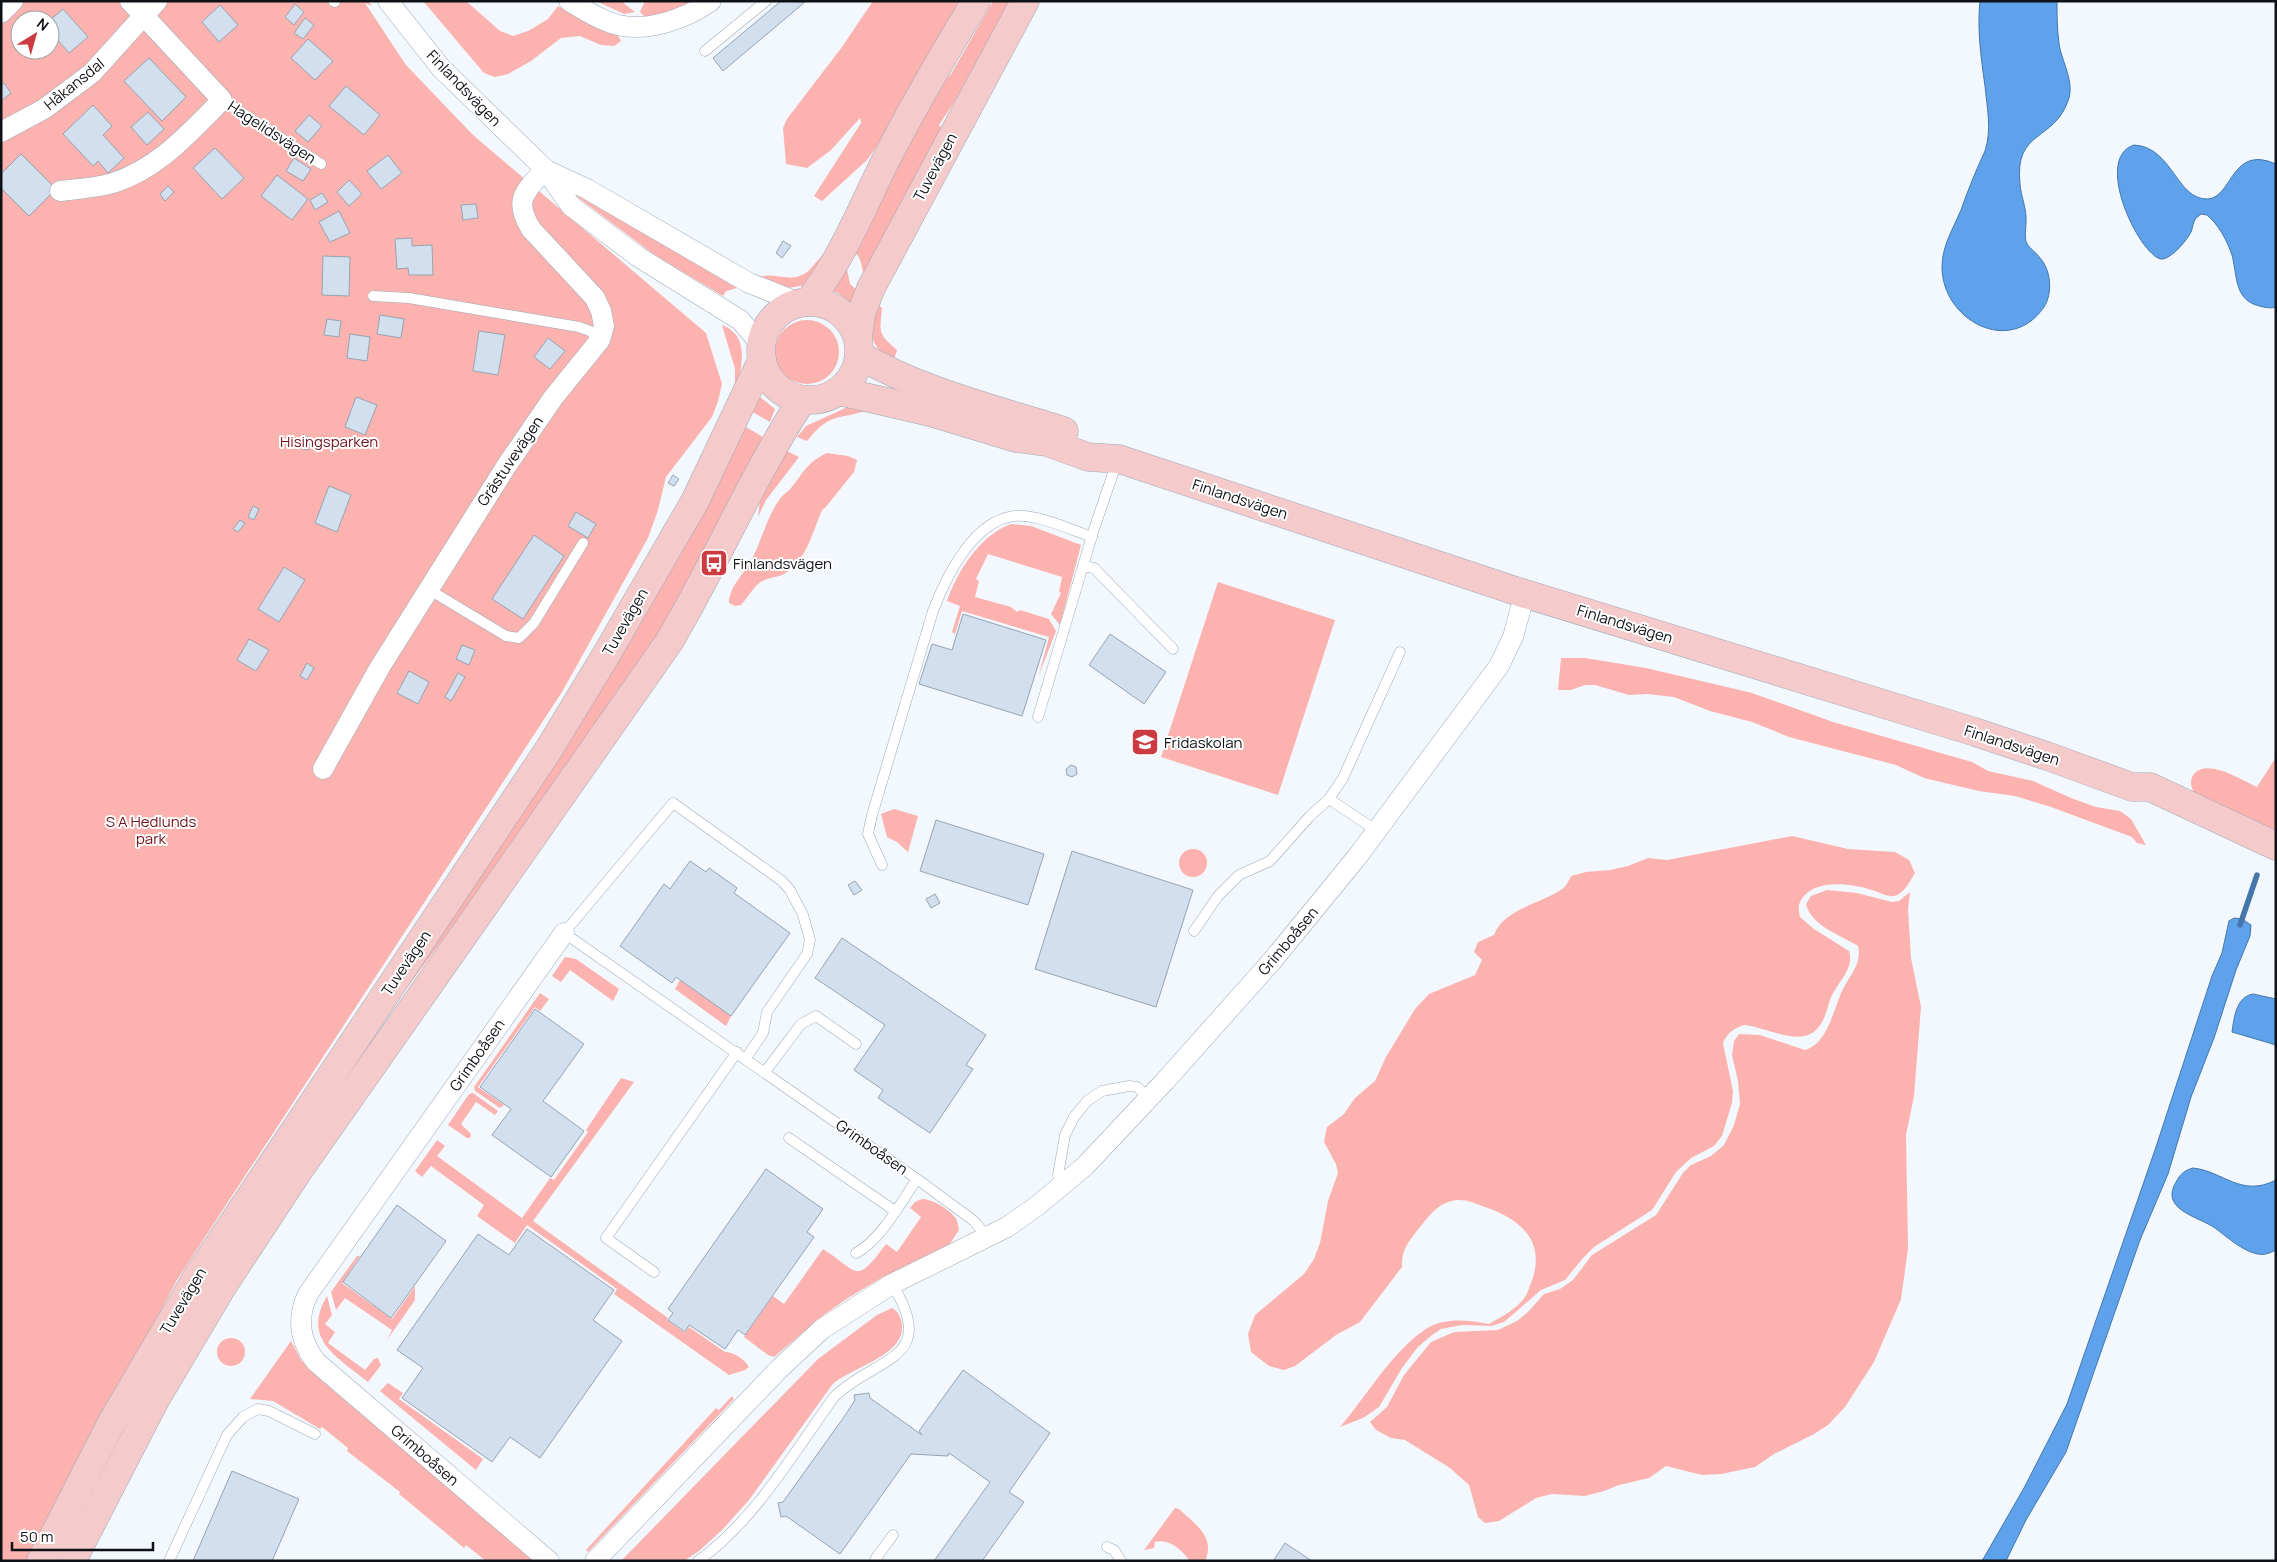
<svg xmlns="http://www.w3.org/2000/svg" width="2277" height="1562" viewBox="0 0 2277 1562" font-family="Manrope,sans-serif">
<rect width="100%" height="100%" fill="#f2f8fe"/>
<g fill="#fcb2ae" fill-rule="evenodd">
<path d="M1,1h367l4,5 -7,-3 41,62 67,70 233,198 16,51 -4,17 -6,16 -46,60 -8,33 -10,28 -86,154 -385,588 -151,281h-25zM20,20h30v30h-30z"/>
<polygon points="423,1 466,1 500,31 513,36 528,31 548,19 558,6 579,18 617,34 621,41 614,46 601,45 580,36 561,38 531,61 508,74 495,77 484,73"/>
<polygon points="596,1 621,1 635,12 624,14"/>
<polygon points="645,1 695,1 679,10 645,17 640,12"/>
<polygon points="873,1 963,1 885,135 867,160 822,201 814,196 861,123 860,118 831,150 807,168 786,164 783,128 787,119 842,47"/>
<path d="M993,1h17l-55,100 -16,24 3,4 -78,148c-3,-13 -2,-21 -14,-28l81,-154 20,-21z"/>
<polygon points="573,192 737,288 726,291 723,296 656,256 572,193"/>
<path d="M831,255l-24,30 -19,3 -29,-10c10,-7 29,4 43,-3 9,-4 13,-13 20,-19z"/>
<polygon points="846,265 850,284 859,292 852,304 840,294 828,289"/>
<path d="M874,300l8,8c-2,25 -5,25 15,42l-3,9c-30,-13 -22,-32 -20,-59z"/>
<circle cx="807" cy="352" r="32"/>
<path d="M722,325c32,12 18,51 10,75l3,-17v-14z"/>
<polygon points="755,393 775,409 770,422 747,409"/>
<path d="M854,404l17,5c-32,12 -39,1 -64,32l-10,-4 9,-11z"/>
<polygon points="739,423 763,437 725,517 671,617 473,899 406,989 688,535 725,470"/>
<polygon points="787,451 799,457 766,500 758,517 760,500"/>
<path d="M827,453l21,3 9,4 -3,12 -29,36 -3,2c-9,21 -16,52 -38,64 -5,3 -13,3 -19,6 -10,3 -17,18 -24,25l-6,1 -6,-3c0,-16 14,-28 21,-41 12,-20 16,-45 30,-63 3,-5 8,-7 11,-11 14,-17 15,-25 36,-35z"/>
<path d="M1011,524l20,2 50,19 -21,80 -9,-11 10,-21 -2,-1 3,-15 -74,-23 -12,25 3,2 -4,16 36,10 6,5 3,-2 29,9 7,12 -17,44 10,-38 -87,-26 -7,23 -3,-2 8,-26 -13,-5c10,-29 33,-66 64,-77z"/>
<polygon points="1218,582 1335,620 1278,795 1161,757"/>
<polygon points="1561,658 1585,658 1646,668 1752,693 1833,722 1972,762 1988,771 2033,781 2071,798 2096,807 2120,811 2131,819 2146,845 2137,843 2132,837 2051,807 2015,796 1979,791 1924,778 1896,765 1789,737 1752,722 1710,711 1674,697 1647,694 1629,695 1595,685 1585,685 1571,690 1558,690"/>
<path d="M2276,757v74l-82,-38c-3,-7 -5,-12 0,-19 14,-16 47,6 63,13z"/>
<polygon points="894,809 918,816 908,852 897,842 887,837 881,814"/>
<path d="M1792,836l56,13 47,3 14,8 6,13c-5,8 -11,21 -21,23 -7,1 -15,-4 -22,-6 -19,-6 -52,-11 -67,5 -7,7 -7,13 -5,22l14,12 35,22c5,15 -7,27 -14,39 -7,10 -7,22 -13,32 -16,30 -53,5 -78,3 -10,3 -17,8 -21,18l10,48 -1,12 -10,33 -8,10 -23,12 -15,14 -24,38 -58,37 -11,11 -18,22 -24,10 -37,32 -13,4 -29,-1 -21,4 -9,6 -14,12 -16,21 -23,39 -16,11 -23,9c27,-31 51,-75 86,-98 18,-12 43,-9 63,-5 12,-7 28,-15 36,-27 3,-4 4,-10 6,-14 16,-41 -10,-64 -46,-76 -13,-5 -23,-10 -37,-5 -13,5 -19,14 -28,25 -10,13 -19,22 -18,40l-42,55 -24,13 -41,31 -11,4 -15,-4 -18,-14 -3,-18 7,-19 49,-41 10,-15 6,-16 8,-42 10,-28 -2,-9 -12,-22 3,-15 17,-13 11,-16 20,-17 11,-24 29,-48 14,-15 46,-19 7,-15 -8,-8 4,-10 16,-7c9,-26 47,-31 68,-46 4,-2 7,-9 9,-13l15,-4 24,-2 18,-4 20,-8 19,2z"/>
<circle cx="1193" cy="863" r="14"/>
<path d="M1827,890l30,3 35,9 7,-1 11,-9 -2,17 3,49 10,49 -7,89 -8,39 2,114 -7,50 -27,63 -29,45 -17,18 -14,9 -40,20 -19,13 -34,7 -19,1 -36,-9 -17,12 -30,7 -15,6 -19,5 -33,-2 -16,4 -37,23 -14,2 -7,-6 -9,-32 -19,-17 -45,-28 -14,-2 -15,-8 -6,-8 17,-15 17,-32 27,-33 23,-10 44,-2 19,-9 11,-9 16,-18 16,-5 13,-9 19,-25 64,-40 27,-42 8,-8 20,-9 13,-11 10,-20 6,-21 -2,-23 -6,-26 2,-14 5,-7 21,1 45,15c23,-6 29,-43 38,-61 7,-14 19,-25 15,-43 -17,-11 -47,-20 -52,-42l5,-8z"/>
<polygon points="565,957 576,959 619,989 613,1001 570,970 561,982 552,976"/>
<polygon points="680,980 731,1016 726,1026 675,989"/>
<polygon points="540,993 549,999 540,1011 535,1007 478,1087 504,1105 500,1108 475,1091 474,1087"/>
<path d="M621,1078l13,4 -101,139 135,97 -1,2 18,13 4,-6 36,25c9,0 19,7 24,15l-4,3 -16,5 -115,-81 3,-5 -90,-64 -12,18 -38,-27 7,-11 -53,-39 -9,11 -7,-6 22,-31 8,6 -8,10 85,62 28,-40 4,2 34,-48 -2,-2z"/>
<polygon points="473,1093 498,1111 495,1115 476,1102 461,1124 471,1134 470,1138 467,1138 448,1125 469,1094"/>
<path d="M922,1199c10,0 26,10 33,18 3,4 3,8 4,13l-10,15 -66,32 -35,21 -23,16 -51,43 -6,-2 -24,-18 29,-41 11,8 39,-55c36,23 32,37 63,-5l11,8 24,-35 -11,-9 5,-6z"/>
<polygon points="357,1256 360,1256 342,1283 392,1319 415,1286 415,1300 387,1340 392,1330 345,1298 336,1310 331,1292"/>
<path d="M327,1296l5,19 -7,9 10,8 -7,11 37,27 9,-11 4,-1 3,7 -13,17c-30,-25 -67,-42 -41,-86z"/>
<path d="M892,1308c6,3 9,9 10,16 4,32 -51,43 -70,61l-83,115 -26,29 -24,22 -15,10h-63l197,-202 59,-44z"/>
<circle cx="231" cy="1352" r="14"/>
<polygon points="291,1341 301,1360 314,1374 534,1561 486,1561 466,1545 464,1548 399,1494 400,1492 347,1451 348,1448 322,1427 320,1429 273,1401 250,1399"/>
<polygon points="388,1383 403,1393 399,1399 483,1459 476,1470 380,1391"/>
<polygon points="732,1396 734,1399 588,1552 586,1550 716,1408 719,1410"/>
<path d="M1175,1508l4,1c16,15 37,28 26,52h-15c-8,-11 -21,-23 -35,-19l-1,6 -10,2z"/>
</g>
<g fill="#5da2ea" stroke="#4577ab">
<path d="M1980,1h77c0,14 0,28 2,42 2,17 15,37 10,55 -14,45 -55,30 -49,86 1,13 7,25 6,38 0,7 -2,16 1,22 3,5 10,9 13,14 11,12 13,35 4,49 -34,50 -102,13 -102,-40 0,-21 11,-38 19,-57 7,-20 15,-40 24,-59 7,-22 2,-43 0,-65 -4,-29 -8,-56 -5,-85z"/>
<path d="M2134,145c39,2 42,55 74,54 25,-2 23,-55 68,-35v143c-7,2 -13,0 -20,-2 -22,-7 -19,-32 -24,-50 -5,-15 -14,-31 -25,-40l-6,-1 -5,4c-3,4 -3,9 -5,14 -4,8 -18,25 -28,27 -20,3 -72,-100 -29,-114z"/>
<polygon points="2234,918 2242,919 2251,925 2250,936 2236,970 2214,1038 2191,1097 2168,1174 2140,1240 2066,1452 2026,1520 2006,1561 1982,1561 2024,1488 2067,1404 2156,1147 2212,976 2222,953 2229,921"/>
<path d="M2253,994l23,5v46l-44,-13c2,-14 4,-35 21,-38z"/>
<path d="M2193,1168c30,3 48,30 83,12v70c-8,4 -13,6 -22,3 -14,-4 -28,-17 -39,-25 -16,-11 -52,-18 -41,-42 5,-10 8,-15 19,-18z"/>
</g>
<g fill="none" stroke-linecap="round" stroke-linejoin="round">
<polyline stroke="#4577ab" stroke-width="5.5" points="2240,925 2257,875"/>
</g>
<g fill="#d2dfef" stroke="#96a3b2">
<polygon points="781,1 805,2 723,71 713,58"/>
<polygon points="295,4 304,12 294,25 285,17"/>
<polygon points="220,5 238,25 219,42 202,22"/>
<polygon points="63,9 88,37 69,53 50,31 50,20"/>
<polygon points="305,18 314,25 303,39 294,33"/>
<polygon points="308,39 333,61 315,80 291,58"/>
<polygon points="149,58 186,97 162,121 124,81"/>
<polygon points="4,83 11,93 1,101 1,85"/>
<polygon points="346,86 380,115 364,135 329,106"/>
<polygon points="93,105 112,126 103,135 124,158 108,173 98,161 93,166 63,134"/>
<polygon points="148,112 164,129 147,145 131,127"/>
<polygon points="309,115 322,126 308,142 295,131"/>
<polygon points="215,148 244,178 222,199 193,168"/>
<polygon points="21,154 56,189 29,216 1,188 1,174"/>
<polygon points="388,155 402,173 381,189 367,171"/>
<polygon points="294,158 311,169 303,181 286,171"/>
<polygon points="277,175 308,199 292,220 261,196"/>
<polygon points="349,180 362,194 349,206 337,192"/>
<polygon points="168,186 174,192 165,201 160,194"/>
<polygon points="322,193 328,202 315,210 310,200"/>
<polygon points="476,204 478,218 463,220 461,205"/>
<polygon points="339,211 350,233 330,242 319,222"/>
<polygon points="412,238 412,246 432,245 433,275 409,275 408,268 397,269 395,239"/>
<polygon points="783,241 791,246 782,258 776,253"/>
<polygon points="323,256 350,257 349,296 322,295"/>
<polygon points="380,315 404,319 401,338 377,334"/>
<polygon points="327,319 341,321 339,337 324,335"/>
<polygon points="479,331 505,335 498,375 473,371"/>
<polygon points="350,334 370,337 367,361 347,358"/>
<polygon points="548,338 565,351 550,369 534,357"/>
<polygon points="356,397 377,405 365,435 345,427"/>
<polygon points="303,435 311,438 308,450 299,448"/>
<polygon points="673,475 679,479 674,486 668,483"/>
<polygon points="329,486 351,495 337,532 315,523"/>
<polygon points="253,506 259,509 254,520 248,517"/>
<polygon points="576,512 596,524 588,538 568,526"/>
<polygon points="240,520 245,523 238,532 233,529"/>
<polygon points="534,535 564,556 523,619 492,599"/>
<polygon points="284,567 305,580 279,622 258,609"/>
<polygon points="963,614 1046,640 1022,716 919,684 932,644 952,650"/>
<polygon points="1110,634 1166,672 1144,704 1089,665"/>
<polygon points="249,639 269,650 256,671 237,660"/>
<polygon points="462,645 475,650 469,665 456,659"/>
<polygon points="307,663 314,668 307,680 300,676"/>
<polygon points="409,671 429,682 418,704 397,693"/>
<polygon points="458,673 465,677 451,701 445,697"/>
<polygon points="1071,765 1076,767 1077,774 1072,777 1067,775 1066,769"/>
<polygon points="936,820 1044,854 1028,905 920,871"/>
<polygon points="1072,851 1193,890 1156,1007 1035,969"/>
<polygon points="690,861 706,872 709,868 737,888 734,893 790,933 731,1016 676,977 672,983 620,946 664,884 670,889"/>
<polygon points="855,881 862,890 854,895 848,885"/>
<polygon points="935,894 940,903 931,908 926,899"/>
<polygon points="842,938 986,1035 966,1065 973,1069 930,1133 878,1098 883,1090 854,1070 885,1025 815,978"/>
<polygon points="535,1009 584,1044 543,1101 584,1131 551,1177 492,1135 511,1109 480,1087"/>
<polygon points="766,1169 823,1209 807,1232 814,1237 745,1335 738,1330 725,1349 689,1325 685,1332 668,1320 673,1313 668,1309"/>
<polygon points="397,1205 446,1241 391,1318 343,1282"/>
<polygon points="527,1229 614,1290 593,1320 622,1341 540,1458 510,1437 492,1462 402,1398 423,1368 397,1350 478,1234 509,1255"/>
<polygon points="963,1370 1050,1433 1009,1492 1024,1502 982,1561 934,1561 990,1482 949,1453 948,1456 911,1454 840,1554 786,1516 781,1517 778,1503 783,1502 844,1417 855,1400 854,1395 869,1393 870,1398 922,1435 919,1431"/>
<polygon points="232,1471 299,1499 272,1561 193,1561"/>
<polygon points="1285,1543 1312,1561 1273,1561"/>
</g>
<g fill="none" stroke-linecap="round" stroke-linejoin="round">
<g stroke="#9ca9b7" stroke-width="11">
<g id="lane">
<polyline points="333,1 335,2"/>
<polyline points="705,51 766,1"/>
<polyline points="222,100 321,164"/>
<polyline points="373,296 409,298 579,327 590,331 600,340"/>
<polyline points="1083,566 1094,568 1173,649"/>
<polyline points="428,589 506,636 519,638 534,623 583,543"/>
<polyline points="1038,717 1094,529 1118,459"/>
<polyline points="1329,799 1377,831"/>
<path d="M882,865l-14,-31 4,-19 61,-204c13,-34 40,-90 81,-95 21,-3 58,14 78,21"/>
<polyline points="1194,931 1218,896 1239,875 1270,861 1310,816 1329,799 1343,778 1400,652"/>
<polyline points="746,1058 763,1033 767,1012 807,954 810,940 803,915 790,890 782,881 673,803 564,933 917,1179 974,1221 988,1238"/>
<polyline points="765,1072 801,1024 816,1016 856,1044"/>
<polyline points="789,1138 895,1211"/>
<polyline points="1064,1184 1058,1175 1065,1135 1074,1117 1087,1101 1102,1091 1129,1086 1137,1087 1149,1098"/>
<path d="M856,1253c24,-12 46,-52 61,-74"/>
<polyline points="654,1272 606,1238 737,1052"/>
<polyline points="1107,1547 1114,1550 1121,1561"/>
<polyline points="169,1561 227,1435 243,1417 258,1409 269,1411 315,1434"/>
<path d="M698,1561c57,-41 95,-107 136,-164 42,-41 106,-36 58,-113"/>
<polyline points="878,1561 876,1558 893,1535"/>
</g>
</g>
<g stroke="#9ca9b7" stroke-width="21">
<g id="street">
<polyline points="388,1 441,68 545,169 571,206 637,256 740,320 761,344"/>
<path d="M569,1c15,9 33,20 49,24 31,7 67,-6 93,-24"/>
<polyline points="1,13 13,1"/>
<polyline points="1,132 44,109 92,73 157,1"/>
<polyline points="546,170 587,189 749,283 800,303"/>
<path d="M60,191c17,-2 36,-3 53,-8 46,-15 76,-50 109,-83l-92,-99"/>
<path d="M323,769l57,-102 127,-202 46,-67 47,-58 4,-14 -3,-15 -6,-13 -64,-69c-18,-30 -6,-37 14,-60"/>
<path d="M549,1561l-233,-199c-16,-21 -20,-43 -8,-68l256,-361"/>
<polyline points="595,1561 779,1369 822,1329 892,1284 1007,1227 1037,1206 1085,1166 1165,1081 1272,961 1357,857 1499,666 1513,637 1525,593"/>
</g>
</g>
<g stroke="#9ca9b7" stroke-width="29">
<g id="secondary">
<circle cx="810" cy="351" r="49"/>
<path d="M808,302c37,-46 57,-103 84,-154 26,-50 55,-99 84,-147"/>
<polyline points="858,337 861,314 871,288 1025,1"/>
<path d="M859,355c63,37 136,54 205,76"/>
<polyline points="839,391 930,412 1016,438 1047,442 1088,457 1119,459 1516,591 1975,732 2047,756 2132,787 2150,787 2276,846"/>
<polyline points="41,1561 112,1422 197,1277 549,749 606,655 695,501 762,360"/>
<path d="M72,1561l83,-161 67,-113 77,-117 370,-528c47,-79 83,-165 133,-242"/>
</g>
</g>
<use href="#lane" stroke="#fff" stroke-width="10"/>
<use href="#street" stroke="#fff" stroke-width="20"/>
<use href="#secondary" stroke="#f5cacb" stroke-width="28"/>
</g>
<defs>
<g id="bus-square" transform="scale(1.4375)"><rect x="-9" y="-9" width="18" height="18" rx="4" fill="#cb3b41" stroke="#fff"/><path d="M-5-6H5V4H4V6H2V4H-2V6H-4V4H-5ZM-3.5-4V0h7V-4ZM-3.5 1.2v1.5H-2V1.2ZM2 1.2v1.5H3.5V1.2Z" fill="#fff"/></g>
<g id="school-square" transform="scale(1.4375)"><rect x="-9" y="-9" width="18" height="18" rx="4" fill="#cb3b41" stroke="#fff"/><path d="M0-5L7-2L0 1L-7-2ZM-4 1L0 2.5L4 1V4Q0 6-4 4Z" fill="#fff"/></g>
</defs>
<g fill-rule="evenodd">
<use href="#bus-square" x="714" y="563"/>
<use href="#school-square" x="1145" y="742"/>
</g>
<g text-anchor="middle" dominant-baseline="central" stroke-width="4" stroke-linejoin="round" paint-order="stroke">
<g font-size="15" fill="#0e1217" stroke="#fff">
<text transform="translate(74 84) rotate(-39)">Håkansdal</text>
<text transform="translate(464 88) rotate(46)">Finlandsvägen</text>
<text transform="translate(272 132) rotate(33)">Hagelidsvägen</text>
<text transform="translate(935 167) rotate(-62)">Tuvevägen</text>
<text transform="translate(510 461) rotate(-56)">Grästuvevägen</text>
<text transform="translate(1240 499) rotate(18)">Finlandsvägen</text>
<text transform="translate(625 622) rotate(-60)">Tuvevägen</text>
<text transform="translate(1625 624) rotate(17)">Finlandsvägen</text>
<text transform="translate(2012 745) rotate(18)">Finlandsvägen</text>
<text transform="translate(1288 941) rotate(-50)">Grimboåsen</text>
<text transform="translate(406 963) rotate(-56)">Tuvevägen</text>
<text transform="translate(477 1055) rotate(-55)">Grimboåsen</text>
<text transform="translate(872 1147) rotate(35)">Grimboåsen</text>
<text transform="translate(183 1301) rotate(-59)">Tuvevägen</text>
<text transform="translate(425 1455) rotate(41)">Grimboåsen</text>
</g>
<g font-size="15" fill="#70131a" stroke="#fff">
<text x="329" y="441">Hisingsparken</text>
<text x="151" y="821">S A Hedlunds<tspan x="151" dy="17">park</tspan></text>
</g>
<g font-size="15" fill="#0e1217" stroke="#fff" text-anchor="start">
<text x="733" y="563">Finlandsvägen</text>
<text x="1164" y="742">Fridaskolan</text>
</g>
</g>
<rect width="2277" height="1562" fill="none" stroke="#0e1217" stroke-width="5"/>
<g transform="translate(35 35) rotate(37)"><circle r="24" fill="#ffffff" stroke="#9fa0a2"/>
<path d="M0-4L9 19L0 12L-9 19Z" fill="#cb3b41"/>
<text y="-8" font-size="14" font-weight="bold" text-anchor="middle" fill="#0e1217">N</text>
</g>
<path d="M12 1542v8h141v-8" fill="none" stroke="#0e1217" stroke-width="2.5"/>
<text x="20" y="1542" font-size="15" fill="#0e1217" stroke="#ffffff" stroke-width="4" paint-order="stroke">50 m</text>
</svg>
